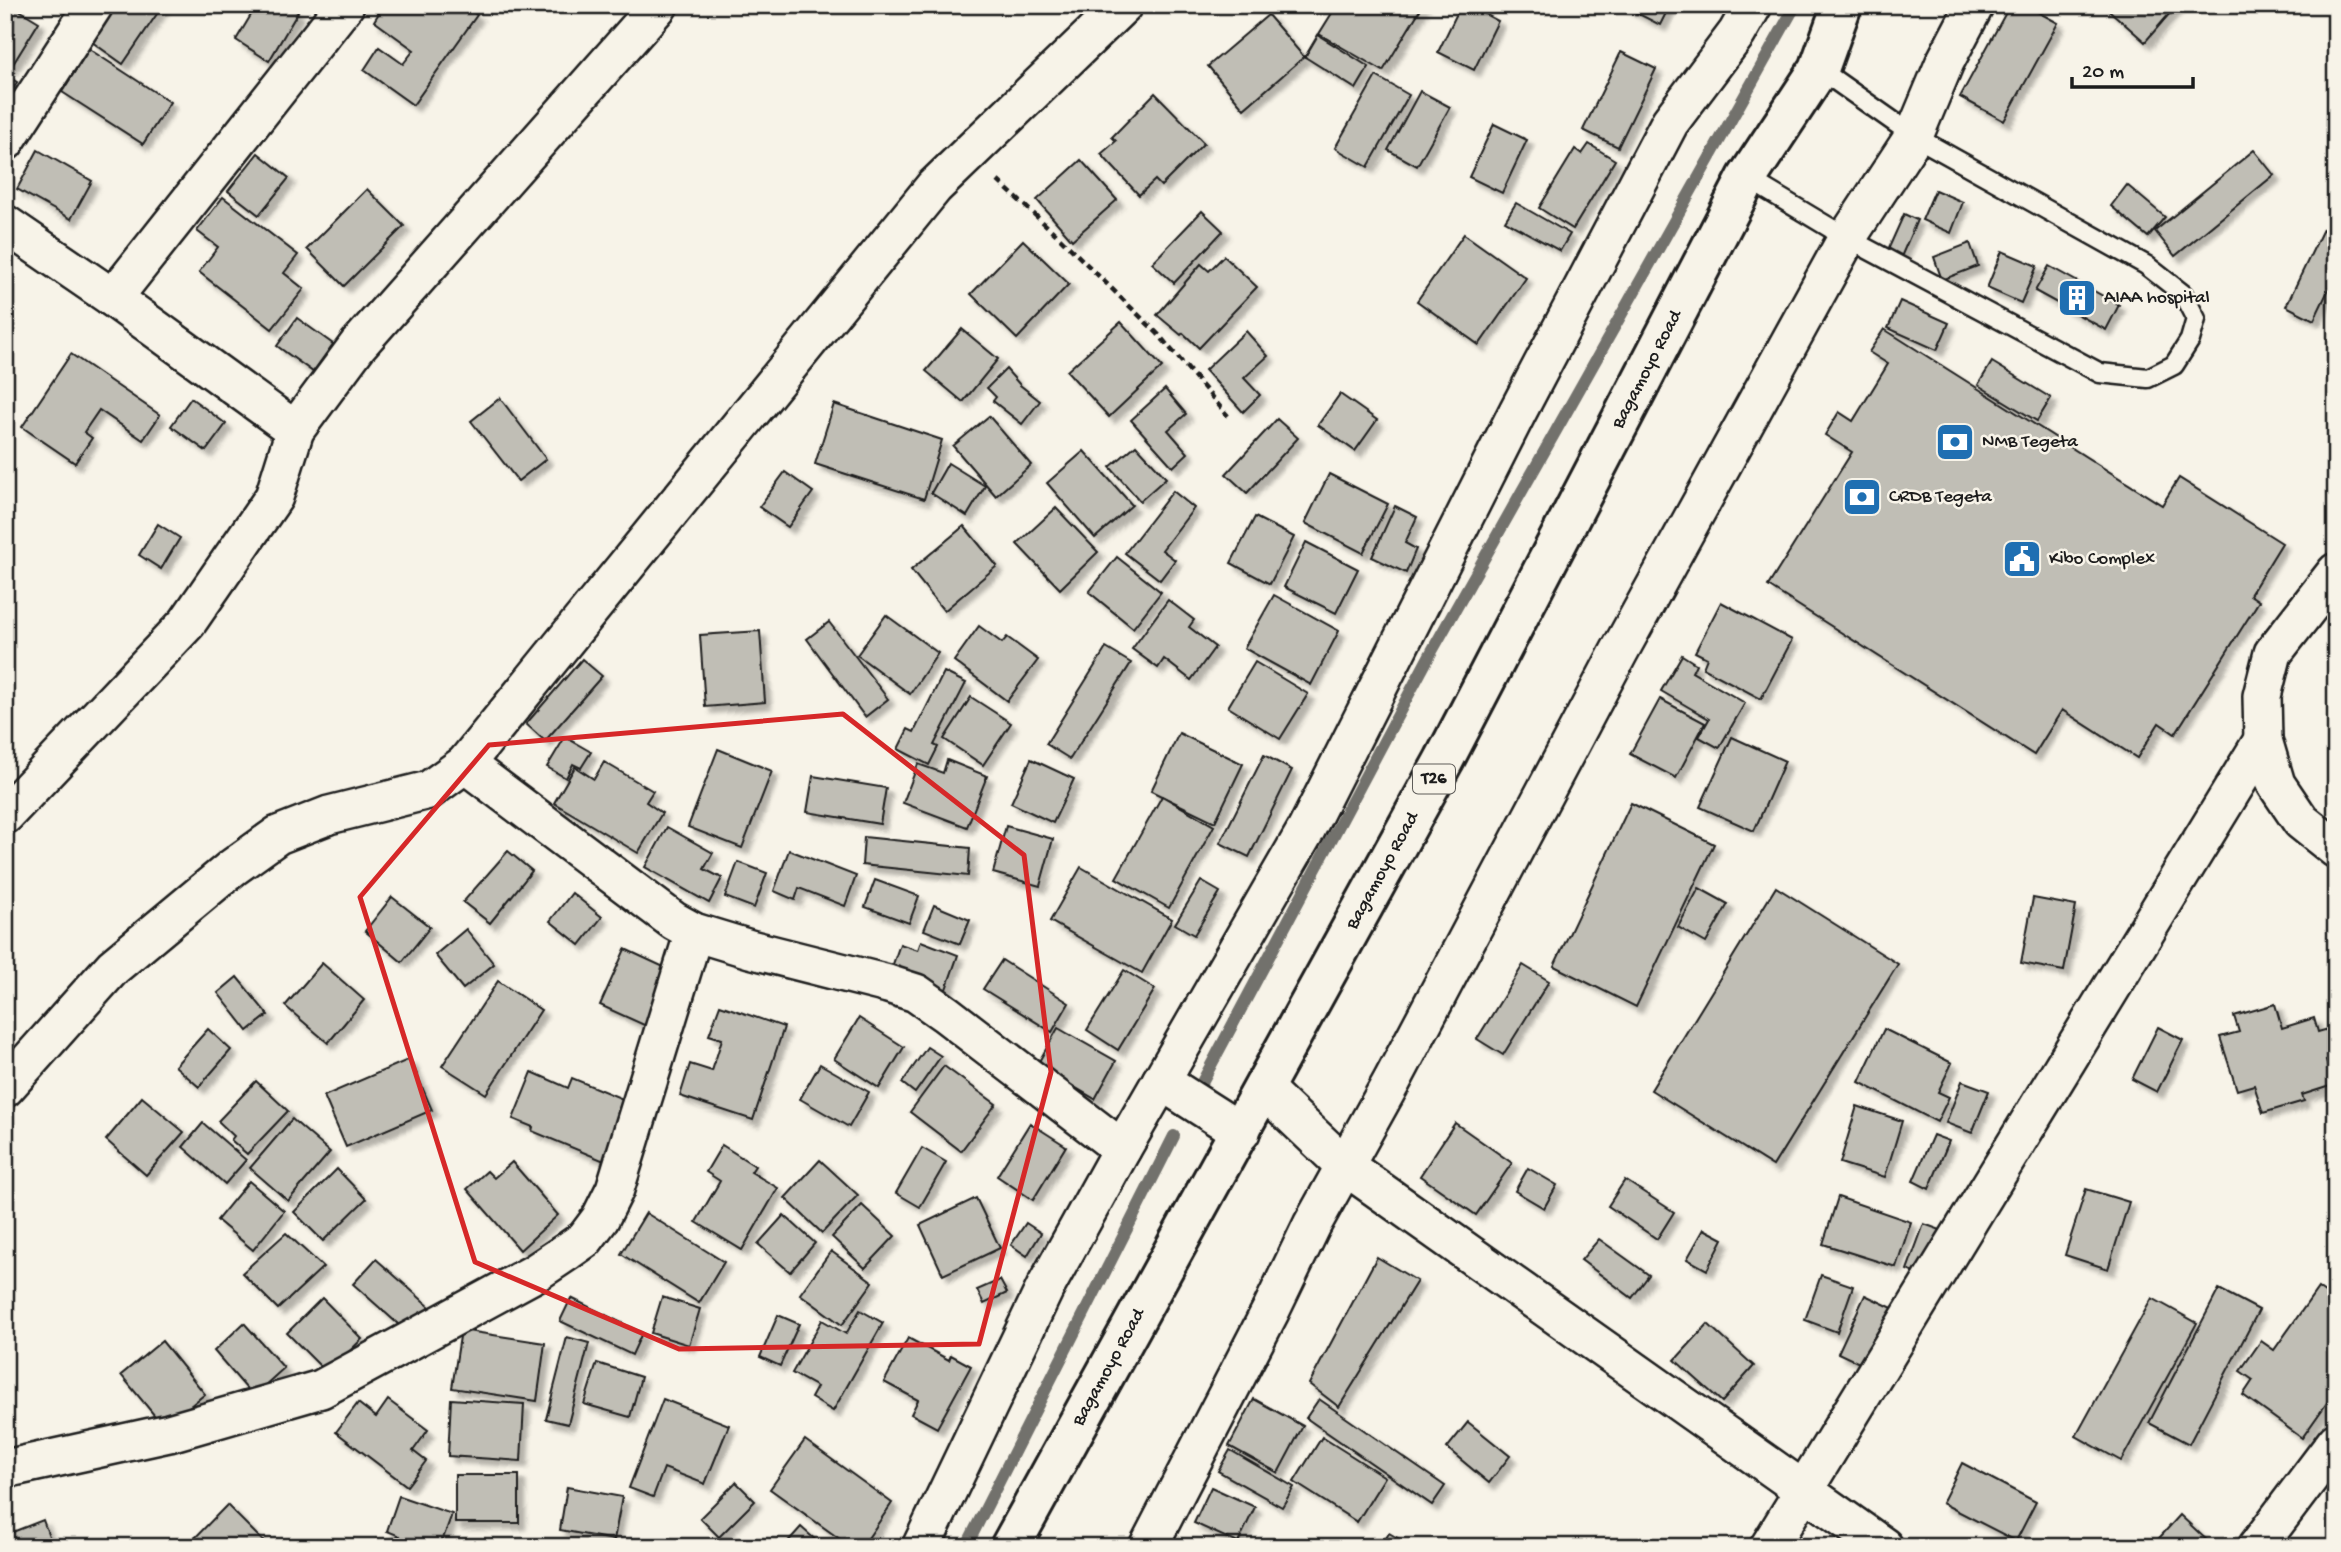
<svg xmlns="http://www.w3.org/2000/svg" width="2341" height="1552" viewBox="0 0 2341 1552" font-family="'Gochi Hand',sans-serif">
<defs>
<filter id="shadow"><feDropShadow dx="6" dy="6" stdDeviation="2" flood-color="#0004"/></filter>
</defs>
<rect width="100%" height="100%" fill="#f7f3e8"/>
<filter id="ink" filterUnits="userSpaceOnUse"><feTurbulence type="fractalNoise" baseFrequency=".0143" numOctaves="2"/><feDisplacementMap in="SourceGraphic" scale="14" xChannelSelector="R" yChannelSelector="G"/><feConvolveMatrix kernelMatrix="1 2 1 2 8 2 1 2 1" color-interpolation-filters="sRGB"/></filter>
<g filter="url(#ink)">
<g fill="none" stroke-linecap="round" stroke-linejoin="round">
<g stroke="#72716c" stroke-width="12">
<polyline points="1201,1084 1432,651 1794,8"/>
<polyline points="966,1547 1174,1136"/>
</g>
</g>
<g fill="#c0beb5" stroke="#1c1c1c" stroke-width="2" filter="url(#shadow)">
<polygon points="6,5 11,5 39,22 10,69 5,67"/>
<polygon points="117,5 163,5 123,64 92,42"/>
<polygon points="257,5 287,5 298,12 269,61 236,40"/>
<polygon points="384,5 462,5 477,15 413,105 364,70 379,47 403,64 414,50 374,21"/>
<polygon points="1337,5 1423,5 1383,71 1319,34"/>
<polygon points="1461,5 1468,5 1498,21 1474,70 1438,52"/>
<polygon points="1621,5 1670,5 1660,25"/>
<polygon points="2010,5 2025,5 2058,23 2004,121 1960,97"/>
<polygon points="2103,5 2177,5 2145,42"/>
<polygon points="1268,15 1304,57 1244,109 1208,66"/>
<polygon points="1318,35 1369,67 1356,89 1305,57"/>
<polygon points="89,49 170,102 143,144 62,92"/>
<polygon points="1621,52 1656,69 1618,147 1583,130"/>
<polygon points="5,75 17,82 5,103"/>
<polygon points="1376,76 1409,95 1368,167 1335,148"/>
<polygon points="1420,91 1450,107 1417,166 1388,150"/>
<polygon points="1155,93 1204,143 1161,186 1155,180 1139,195 1101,154 1116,141 1112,137"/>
<polygon points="1494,124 1527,140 1502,193 1469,177"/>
<polygon points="1589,144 1615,160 1573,229 1539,208 1575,149 1582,154"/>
<polygon points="38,150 92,181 71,219 17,189"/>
<polygon points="2254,150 2274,175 2175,256 2155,231"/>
<polygon points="258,153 289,178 259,215 228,191"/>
<polygon points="1081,160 1117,200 1072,240 1037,200"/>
<polygon points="2127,185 2165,217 2148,237 2111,206"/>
<polygon points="367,189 404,226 344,286 307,249"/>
<polygon points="1935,190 1963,202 1951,233 1922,220"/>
<polygon points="223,197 298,255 284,273 304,289 272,329 199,272 218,247 197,231"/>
<polygon points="1516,203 1570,234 1560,251 1505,221"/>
<polygon points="1202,211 1223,231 1174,283 1152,263"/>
<polygon points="1904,214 1917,220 1901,257 1887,252"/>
<polygon points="2323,229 2336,236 2336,274 2314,320 2286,306"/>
<polygon points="1464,234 1526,278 1479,345 1417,301"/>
<polygon points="1023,240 1069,284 1017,339 971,294"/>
<polygon points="1970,243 1978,266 1942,280 1934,257"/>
<polygon points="2002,251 2037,266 2021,303 1987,288"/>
<polygon points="1224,256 1257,287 1199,348 1183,333 1181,335 1157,315 1201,264 1209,271"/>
<polygon points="2049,266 2119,305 2106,330 2035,291"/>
<polygon points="1900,301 1949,323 1937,350 1888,328"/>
<polygon points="297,318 333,344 313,372 277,346"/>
<polygon points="1121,322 1162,367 1109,417 1067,371"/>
<polygon points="962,329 998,359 963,402 926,371"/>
<polygon points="1884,329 2162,505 2179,478 2282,543 2250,595 2259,601 2175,734 2159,723 2137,758 2062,710 2034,755 1768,586 1852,452 1825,435 1839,412 1853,421 1888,364 1869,352"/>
<polygon points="1246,331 1268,356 1244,378 1260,395 1243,412 1205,370"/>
<polygon points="71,354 160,415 143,440 99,410 84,432 92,438 75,463 22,427"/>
<polygon points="1992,362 2051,398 2037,421 1978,385"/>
<polygon points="1006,369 1020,385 1040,401 1022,424 993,401 996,397 987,388"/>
<polygon points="1165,389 1186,414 1168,430 1188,453 1173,467 1131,420"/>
<polygon points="1340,394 1377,420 1355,451 1318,425"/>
<polygon points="191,398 226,424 206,451 171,426"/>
<polygon points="500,398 546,459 518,481 471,421"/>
<polygon points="834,404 942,440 924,499 815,464"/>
<polygon points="989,416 1031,465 996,496 953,446"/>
<polygon points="1277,419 1298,438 1247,493 1226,474"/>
<polygon points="1136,445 1166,478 1140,501 1110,467"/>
<polygon points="1084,451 1132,505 1095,538 1047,483"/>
<polygon points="948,463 985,486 967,516 931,493"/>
<polygon points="785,472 813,492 788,527 759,507"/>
<polygon points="1329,474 1388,504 1363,553 1305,523"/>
<polygon points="1173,491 1194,508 1162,550 1175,560 1160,580 1125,553"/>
<polygon points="1395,506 1417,517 1405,543 1416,549 1406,573 1372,557"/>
<polygon points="1056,508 1098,552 1060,589 1017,544"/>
<polygon points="1255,517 1294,537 1270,584 1231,563"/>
<polygon points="158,524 180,538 161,569 139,555"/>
<polygon points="964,526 997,566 944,611 911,570"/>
<polygon points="1306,542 1358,569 1336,613 1284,587"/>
<polygon points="1117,557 1161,592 1133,628 1089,592"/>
<polygon points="1274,595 1339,631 1311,685 1244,648"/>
<polygon points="1168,600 1194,620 1189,627 1215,647 1191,680 1164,659 1158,668 1132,649"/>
<polygon points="1721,602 1792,640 1761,699 1703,668 1707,658 1695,652"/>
<polygon points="886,615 938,653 910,694 857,655"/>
<polygon points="829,622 888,699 865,717 807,639"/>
<polygon points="979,626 1002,643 1007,637 1038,660 1007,701 954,661"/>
<polygon points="760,631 765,702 705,707 700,635"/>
<polygon points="1106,648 1131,663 1070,759 1046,744"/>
<polygon points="1682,655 1696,664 1692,672 1745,703 1719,748 1699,737 1709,719 1661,691"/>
<polygon points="582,659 602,676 545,741 526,724"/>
<polygon points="1255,662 1308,694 1280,739 1228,707"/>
<polygon points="944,672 966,683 934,745 938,747 929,765 898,749 908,729 914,732"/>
<polygon points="971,697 1011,723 983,765 944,739"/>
<polygon points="1660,699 1705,723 1676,778 1630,754"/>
<polygon points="1179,733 1243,764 1215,822 1151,791"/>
<polygon points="565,737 591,752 581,768 573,764 566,778 547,767"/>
<polygon points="1732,737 1785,761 1754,831 1700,807"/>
<polygon points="718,749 772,771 742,848 688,827"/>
<polygon points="1264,755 1292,770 1249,857 1220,843"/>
<polygon points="1031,759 1074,779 1053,823 1011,803"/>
<polygon points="947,760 987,776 967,827 903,803 918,764 943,773"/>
<polygon points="604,762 653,791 646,802 662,813 638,853 554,803 575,767 594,779"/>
<polygon points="813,776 886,788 880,824 807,812"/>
<polygon points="1162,796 1214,826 1169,908 1116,878"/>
<polygon points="1631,803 1714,844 1636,1007 1554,966"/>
<polygon points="1006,826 1053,839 1040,886 993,873"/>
<polygon points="667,827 713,853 704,869 722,878 709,903 645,867"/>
<polygon points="864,837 970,848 968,876 862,865"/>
<polygon points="789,850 856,876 845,906 799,888 795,900 774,891"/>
<polygon points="508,851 532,871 490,923 463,902"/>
<polygon points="738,862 767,873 754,908 725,897"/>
<polygon points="1081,867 1172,919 1142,973 1050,921"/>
<polygon points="875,880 919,896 909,923 865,907"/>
<polygon points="1201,881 1220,892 1194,935 1175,924"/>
<polygon points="1776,887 1898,964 1773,1166 1651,1090"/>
<polygon points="1699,888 1728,904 1706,943 1678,927"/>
<polygon points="572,893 602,917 580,945 550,921"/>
<polygon points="392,897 430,927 402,962 365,931"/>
<polygon points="2033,898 2076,906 2064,971 2021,963"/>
<polygon points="934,905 970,920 960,944 924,930"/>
<polygon points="466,929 494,964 463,989 435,955"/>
<polygon points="921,941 958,955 945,992 890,973 900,944 918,950"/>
<polygon points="625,949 679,974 655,1030 600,1005"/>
<polygon points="1002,960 1069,1003 1052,1032 983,989"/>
<polygon points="322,963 364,1000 328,1043 285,1006"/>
<polygon points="1523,965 1549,981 1503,1055 1477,1039"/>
<polygon points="1124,970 1155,989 1118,1050 1087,1030"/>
<polygon points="237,977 268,1015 248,1031 218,993"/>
<polygon points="498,981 541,1010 486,1094 442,1066"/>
<polygon points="2275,1004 2282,1028 2314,1018 2318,1032 2335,1027 2336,1058 2326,1061 2333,1085 2302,1095 2304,1101 2263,1113 2254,1085 2237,1090 2220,1037 2239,1032 2234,1016"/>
<polygon points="720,1005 784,1027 753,1120 680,1096 690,1064 712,1071 722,1039 709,1035"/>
<polygon points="859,1018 904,1047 879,1088 834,1059"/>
<polygon points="2158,1027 2183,1040 2157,1092 2132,1079"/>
<polygon points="1058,1028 1116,1061 1095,1099 1037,1065"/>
<polygon points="208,1029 231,1050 199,1087 175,1066"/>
<polygon points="1884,1029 1952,1063 1938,1092 1949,1097 1937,1122 1859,1082"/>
<polygon points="927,1047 941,1056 915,1093 902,1083"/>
<polygon points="410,1059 432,1110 346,1147 324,1096"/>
<polygon points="820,1064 869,1092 849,1127 800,1099"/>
<polygon points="944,1066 996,1104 961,1151 910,1112"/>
<polygon points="532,1072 568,1088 572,1078 623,1099 619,1109 629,1114 609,1163 532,1131 533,1127 513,1119"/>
<polygon points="256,1081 288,1111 247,1154 231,1140 234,1136 218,1121"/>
<polygon points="1962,1081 1989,1091 1972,1133 1946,1123"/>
<polygon points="142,1097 184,1132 146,1175 106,1140"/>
<polygon points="1857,1106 1902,1121 1885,1177 1840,1163"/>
<polygon points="292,1119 330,1152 288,1201 250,1168"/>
<polygon points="203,1123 246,1160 225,1184 183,1147"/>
<polygon points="1030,1123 1066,1146 1033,1200 997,1176"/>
<polygon points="1455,1123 1512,1163 1476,1215 1420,1176"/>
<polygon points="1933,1135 1949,1141 1929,1189 1913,1181"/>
<polygon points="722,1145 755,1166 751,1172 778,1188 742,1250 696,1222 720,1181 706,1172"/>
<polygon points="922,1148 946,1162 920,1207 896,1193"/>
<polygon points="820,1160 858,1195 822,1233 785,1198"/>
<polygon points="512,1162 558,1215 520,1250 467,1189 487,1171 494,1178"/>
<polygon points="1528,1168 1557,1185 1544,1208 1515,1191"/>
<polygon points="337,1169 366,1199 323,1241 294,1212"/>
<polygon points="1625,1180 1674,1212 1657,1239 1608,1206"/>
<polygon points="249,1181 284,1211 253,1250 217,1220"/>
<polygon points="2086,1189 2129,1202 2108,1269 2065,1255"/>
<polygon points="1838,1197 1911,1222 1896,1267 1823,1244"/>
<polygon points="976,1198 1000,1248 943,1275 920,1225"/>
<polygon points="862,1205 895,1236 865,1268 832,1237"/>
<polygon points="646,1213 724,1262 699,1303 621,1254"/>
<polygon points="784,1215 815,1243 790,1272 758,1244"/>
<polygon points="1026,1223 1041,1233 1027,1256 1011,1245"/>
<polygon points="1924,1224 1949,1233 1931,1280 1907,1270"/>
<polygon points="1704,1229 1723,1239 1707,1270 1687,1259"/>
<polygon points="286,1233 323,1267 278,1309 242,1273"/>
<polygon points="1599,1239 1649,1275 1632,1298 1581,1260"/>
<polygon points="831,1251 873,1282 842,1325 800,1294"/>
<polygon points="1377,1257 1417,1281 1339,1407 1309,1384"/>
<polygon points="376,1259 430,1307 407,1332 353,1284"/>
<polygon points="1821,1275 1853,1286 1837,1332 1805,1320"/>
<polygon points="1000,1280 1007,1293 984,1304 977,1290"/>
<polygon points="2318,1288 2336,1301 2336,1390 2302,1438 2243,1395 2253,1380 2240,1371 2261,1341 2274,1350"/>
<polygon points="2219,1289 2259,1310 2189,1444 2149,1423"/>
<polygon points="1865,1295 1903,1313 1876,1371 1838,1353"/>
<polygon points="662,1297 700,1309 689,1345 651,1333"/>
<polygon points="322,1298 362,1339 327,1373 287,1333"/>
<polygon points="571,1298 642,1333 632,1355 560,1321"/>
<polygon points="2152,1298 2197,1323 2121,1461 2076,1436"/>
<polygon points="860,1310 883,1323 833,1411 811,1398 817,1387 792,1373 822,1320 846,1334"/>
<polygon points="778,1315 799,1324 780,1366 760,1357"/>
<polygon points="244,1323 284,1368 253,1396 214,1351"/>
<polygon points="1708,1324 1754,1366 1722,1402 1675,1360"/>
<polygon points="461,1330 545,1343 537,1401 452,1388"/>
<polygon points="567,1337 589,1343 568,1424 546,1419"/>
<polygon points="908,1338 949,1360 951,1355 971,1366 937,1428 911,1414 918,1400 884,1382"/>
<polygon points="162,1341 205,1394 164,1427 121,1375"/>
<polygon points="597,1363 641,1377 630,1417 584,1404"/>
<polygon points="451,1399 524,1404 521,1461 448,1456"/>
<polygon points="663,1399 729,1425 705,1484 664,1468 653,1497 629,1488"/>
<polygon points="1254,1399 1303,1426 1278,1473 1229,1446"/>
<polygon points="1319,1399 1445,1486 1432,1505 1306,1418"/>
<polygon points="388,1400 428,1430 413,1451 426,1461 407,1486 336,1432 358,1403 376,1417"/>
<polygon points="1468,1422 1510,1456 1489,1483 1447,1448"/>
<polygon points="1322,1437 1385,1477 1357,1522 1294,1482"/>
<polygon points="805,1440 892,1503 862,1547 851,1547 770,1489"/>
<polygon points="1230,1450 1294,1487 1282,1507 1218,1471"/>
<polygon points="1962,1463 2036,1502 2016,1541 1942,1503"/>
<rect x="455" y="1475" width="64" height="48"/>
<polygon points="736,1482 755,1501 719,1537 700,1518"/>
<polygon points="567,1487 622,1497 614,1540 560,1530"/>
<polygon points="1211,1487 1255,1507 1238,1543 1194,1523"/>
<polygon points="399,1496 452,1514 440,1547 396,1547 400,1536 387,1531"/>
<polygon points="227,1505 269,1547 186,1547"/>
<polygon points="2180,1515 2210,1543 2207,1547 2151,1547"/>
<polygon points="43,1520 53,1547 5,1547 5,1535"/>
<polygon points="801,1527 819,1543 815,1547 783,1547"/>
<polygon points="1389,1533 1413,1547 1381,1547"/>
<polygon points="376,1540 395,1547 374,1547"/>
</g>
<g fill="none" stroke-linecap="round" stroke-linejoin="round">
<g stroke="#1c1c1c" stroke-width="23">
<polyline id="service" points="1747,178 1847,238 2100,373 2148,378 2174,365 2190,340 2196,319 2183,294 2146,265 1914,136 1819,69"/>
</g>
<g stroke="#1c1c1c" stroke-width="42">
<g id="minor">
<polyline points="5,142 94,5"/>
<polyline points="5,224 113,298 295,430"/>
<polyline points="113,298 345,5"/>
<polyline points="2336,572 2273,653 2262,696 2263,740 2276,784 2301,821 2336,849"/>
<polyline points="465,764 674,921 694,932 750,949 888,984 916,993 946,1014 1122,1149"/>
<polyline points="5,815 187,623 274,497 295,430 358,345 659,5"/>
<polyline points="1161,1081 1241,1132"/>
<polyline points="5,1088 113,967 232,868 278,835 329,815 429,790 465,764 934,187 1123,5"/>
<polyline points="1264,1089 1345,1166 1884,1547"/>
<polyline points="5,1469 169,1433 321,1389 535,1273 568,1251 585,1239 600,1219 615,1189 694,932"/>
<polyline points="921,1547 1045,1288 1122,1149 1306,830 1518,411 1670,122 1737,33 1753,5"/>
<polyline points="1148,1547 1271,1310 1312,1225 1392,1081 1619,652 1847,238 1914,136 1945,62 1975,5"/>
<polyline points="1769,1547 2263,740"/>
<polyline points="2257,1547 2336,1442"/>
</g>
</g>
<g stroke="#1c1c1c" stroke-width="44">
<g id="trunk">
<path id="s1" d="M1010,1547l434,-787 303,-582 72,-109 23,-64"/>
</g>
</g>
<polyline stroke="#1c1c1c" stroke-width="4.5" stroke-dasharray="7 5" stroke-linecap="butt" points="998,181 1060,238 1158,334 1228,416"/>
<use href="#service" stroke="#f7f3e8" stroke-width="18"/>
<use href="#minor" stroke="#f7f3e8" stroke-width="37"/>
<use href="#trunk" stroke="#f7f3e8" stroke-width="38"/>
</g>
</g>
<path fill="none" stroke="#d62828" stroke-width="5" stroke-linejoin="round" d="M843,714l181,141 27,217 -72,272 -300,5 -204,-87 -115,-365 129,-152z"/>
<defs>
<g id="building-square" transform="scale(2.0125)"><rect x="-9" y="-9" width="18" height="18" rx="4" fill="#1f6fb2" stroke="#f7f3e8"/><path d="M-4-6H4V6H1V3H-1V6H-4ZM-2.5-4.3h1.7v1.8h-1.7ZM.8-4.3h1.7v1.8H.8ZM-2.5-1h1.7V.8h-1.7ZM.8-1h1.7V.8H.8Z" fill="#fff"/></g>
<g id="bank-square" transform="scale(2.0125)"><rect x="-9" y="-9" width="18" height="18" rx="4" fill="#1f6fb2" stroke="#f7f3e8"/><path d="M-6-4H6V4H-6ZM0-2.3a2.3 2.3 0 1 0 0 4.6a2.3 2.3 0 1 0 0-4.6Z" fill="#fff"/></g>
<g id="civic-square" transform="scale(2.0125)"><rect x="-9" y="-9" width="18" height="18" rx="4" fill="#1f6fb2" stroke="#f7f3e8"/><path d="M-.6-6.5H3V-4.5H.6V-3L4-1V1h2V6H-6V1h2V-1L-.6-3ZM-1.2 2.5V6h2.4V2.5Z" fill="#fff"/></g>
</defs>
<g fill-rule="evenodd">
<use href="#building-square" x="2077" y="298"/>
<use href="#bank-square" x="1955" y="442"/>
<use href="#bank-square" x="1862" y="497"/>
<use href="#civic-square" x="2022" y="559"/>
</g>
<g text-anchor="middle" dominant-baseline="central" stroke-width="5" stroke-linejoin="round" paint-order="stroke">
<rect fill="#f7f3e8" stroke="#5e5c59" stroke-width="2" x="1413" y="764.5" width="42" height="29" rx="5"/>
<g font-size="18" font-weight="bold" fill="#1c1c1c">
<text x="1434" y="779">T26</text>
</g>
<g font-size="19" fill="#1c1c1c" stroke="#f7f3e8" text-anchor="start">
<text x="2104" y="298">AIAA hospital</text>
<text x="1982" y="442">NMB Tegeta</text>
<text x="1889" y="497">CRDB Tegeta</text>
<text x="2049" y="559">Kibo Complex</text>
</g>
<g font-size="19" fill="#1c1c1c" stroke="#f7f3e8">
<text stroke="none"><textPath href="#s1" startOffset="1339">Bagamoyo Road</textPath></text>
<text stroke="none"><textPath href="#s1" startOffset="772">Bagamoyo Road</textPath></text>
<text stroke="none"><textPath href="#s1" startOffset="205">Bagamoyo Road</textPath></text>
</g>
</g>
<rect width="2341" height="1552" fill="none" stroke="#f7f3e8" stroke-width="28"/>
<rect x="14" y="14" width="2313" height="1524" fill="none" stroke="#1c1c1c" stroke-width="2.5" filter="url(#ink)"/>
<path d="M2072 77v10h121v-10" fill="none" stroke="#1c1c1c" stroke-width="3.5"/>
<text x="2082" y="77" font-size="21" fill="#1c1c1c" stroke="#f7f3e8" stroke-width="5" paint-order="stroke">20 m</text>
</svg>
